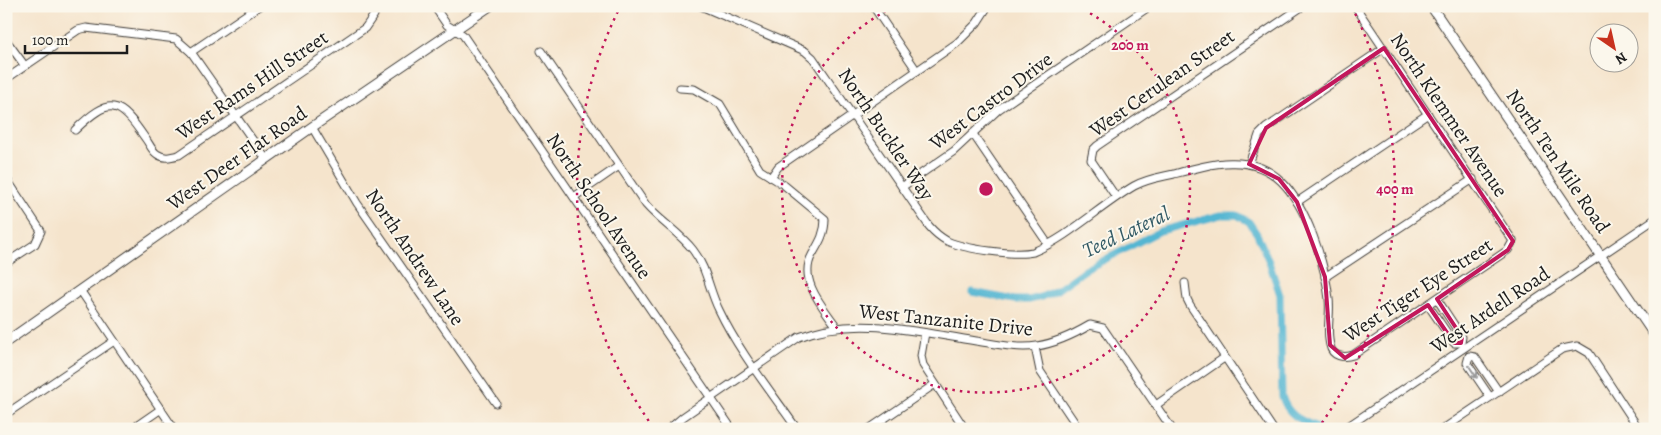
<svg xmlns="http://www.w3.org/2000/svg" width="1661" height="435" viewBox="0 0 1661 435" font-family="Alegreya,serif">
<rect width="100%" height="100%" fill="#fbf7ec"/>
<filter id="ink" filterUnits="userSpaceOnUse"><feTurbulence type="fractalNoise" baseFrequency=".02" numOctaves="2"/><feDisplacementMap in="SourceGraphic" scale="10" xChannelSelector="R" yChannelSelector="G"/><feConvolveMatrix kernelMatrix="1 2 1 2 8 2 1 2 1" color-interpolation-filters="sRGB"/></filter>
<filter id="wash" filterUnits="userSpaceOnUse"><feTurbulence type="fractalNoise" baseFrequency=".0096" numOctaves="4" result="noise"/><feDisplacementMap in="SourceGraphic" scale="20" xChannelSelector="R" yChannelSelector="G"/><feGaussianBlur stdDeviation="1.12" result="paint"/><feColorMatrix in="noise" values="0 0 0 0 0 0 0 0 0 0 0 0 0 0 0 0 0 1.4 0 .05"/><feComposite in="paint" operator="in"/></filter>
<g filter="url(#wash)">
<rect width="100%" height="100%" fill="#f5e4cc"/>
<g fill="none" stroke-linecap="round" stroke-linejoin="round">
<path stroke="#54b6d2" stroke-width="7" d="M972,292l43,8h14l12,-3 16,-7 28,-20 75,-39 61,-16h16l12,7 8,12 11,25 12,36 2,101c5,19 18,24 35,31"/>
</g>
</g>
<g filter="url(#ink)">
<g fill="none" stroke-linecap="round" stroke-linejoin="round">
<g stroke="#3d3a36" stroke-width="9">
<g id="minor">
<polyline points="434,6 447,25 463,35 732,429"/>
<path d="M701,6l104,45 8,7 116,168c5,6 11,11 18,15 17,8 68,15 86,11 36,-15 67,-46 101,-66 12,-7 27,-9 40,-12 36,-10 77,-22 107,7 26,25 44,83 48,118 2,15 -3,31 1,46 2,12 14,13 23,10l155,-105 5,-9 -158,-235"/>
<polyline points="873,6 917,71"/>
<polyline points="6,40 25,66"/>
<path d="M541,51l105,154c15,17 34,28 47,45 14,18 16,40 26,60 20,42 51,80 78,119"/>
<polyline points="191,52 259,6"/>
<polyline points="6,79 78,30 86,28 176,39 191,52 266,159"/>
<path d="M680,88l14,1 26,15 40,66 24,15 41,34c0,15 -6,24 -13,36 -14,25 11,52 25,72"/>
<polyline points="312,127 357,203 496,403"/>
<path d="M75,130c35,-34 44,-30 70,8 4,5 7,13 12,16 7,5 14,3 22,1l186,-127 9,-13 -1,-9"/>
<polyline points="973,134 1048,244"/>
<polyline points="1249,164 1259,135 1266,128 1384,48"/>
<polyline points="771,177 778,167 957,43 977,23 988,6"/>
<polyline points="6,178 41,231 35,244 6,263"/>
<polyline points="902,187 954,151 999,109 1150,6"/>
<polyline points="574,197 619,166"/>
<polyline points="1116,197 1091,160 1093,150 1097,146 1303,6"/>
<polyline points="1297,202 1428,114"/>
<polyline points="1325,277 1473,179"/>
<polyline points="1185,283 1187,299 1190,305 1273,429"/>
<polyline points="80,290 174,429"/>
<polyline points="1428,305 1454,343 1461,343 1462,337 1437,299"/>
<polyline points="925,333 921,356 923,365 965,429"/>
<polyline points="1035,347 1040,371 1079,429"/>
<polyline points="1490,397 1467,363 1469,356 1475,357 1499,392"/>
<polyline points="1156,405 1224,358"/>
<polyline points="6,414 114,341"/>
<polyline points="132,429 161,409"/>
<path d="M669,429l14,-12 116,-80c57,-22 118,-5 177,4 20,3 41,8 61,5 19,-3 36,-11 53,-21l13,3 69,101"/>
<polyline points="869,429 935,384"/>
<polyline points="1344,429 1655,219"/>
<polyline points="1443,429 1562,349 1577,346 1589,353 1639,429"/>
</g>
</g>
<g stroke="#3d3a36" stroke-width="11">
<g id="major">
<polyline points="1431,6 1655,336"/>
<polyline points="6,342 312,127 490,6"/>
</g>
</g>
<use href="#minor" stroke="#fff" stroke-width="7"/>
<use href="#major" stroke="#fff" stroke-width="9"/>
</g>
<defs><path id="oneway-shaft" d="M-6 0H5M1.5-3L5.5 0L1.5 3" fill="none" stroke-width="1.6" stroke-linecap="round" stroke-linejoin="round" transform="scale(1.25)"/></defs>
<use stroke="#999" href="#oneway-shaft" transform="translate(1473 372) rotate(56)"/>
</g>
<path fill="none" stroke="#c2185b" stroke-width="4" stroke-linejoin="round" d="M1384,48l129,193 -5,9 -71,49 25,38 -1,6h-7l-26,-38 -83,53 -15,-13 -5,-68 -28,-75 -18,-23 -30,-15 17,-36z"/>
<g fill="none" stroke="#c2185b" stroke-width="2.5" stroke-dasharray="2.5 5">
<path d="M1077 6A204 204 0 1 1 895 6"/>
<path d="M653 427A409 409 0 0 1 620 7M1352 7A409 409 0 0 1 1319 427"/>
</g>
<g text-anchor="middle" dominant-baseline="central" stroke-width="4" stroke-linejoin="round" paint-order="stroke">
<g font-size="20" fill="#1c1c1c" stroke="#fbf7ec">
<text transform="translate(1162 83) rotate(-35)">West Cerulean Street</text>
<text transform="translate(252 85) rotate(-34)">West Rams Hill Street</text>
<text transform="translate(991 101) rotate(-37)">West Castro Drive</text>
<text transform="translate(1449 115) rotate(56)">North Klemmer Avenue</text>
<text transform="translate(886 134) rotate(56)">North Buckler Way</text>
<text transform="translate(237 158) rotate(-35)">West Deer Flat Road</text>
<text transform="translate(1558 161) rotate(56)">North Ten Mile Road</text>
<text transform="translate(599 206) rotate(56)">North School Avenue</text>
<text transform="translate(415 257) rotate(56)">North Andrew Lane</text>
<text transform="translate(1418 290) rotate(-33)">West Tiger Eye Street</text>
<text transform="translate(1490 310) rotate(-34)">West Ardell Road</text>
<text transform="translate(946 320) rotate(6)">West Tanzanite Drive</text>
</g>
<g font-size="21" font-style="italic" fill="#325a65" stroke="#fbf7ec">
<text transform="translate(1126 232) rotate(-25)">Teed Lateral</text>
</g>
</g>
<circle cx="986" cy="189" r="8" fill="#c2185b" stroke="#fbf7ec" stroke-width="2.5"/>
<g font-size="15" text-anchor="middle" font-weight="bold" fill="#c2185b" stroke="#fbf7ec" stroke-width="4" stroke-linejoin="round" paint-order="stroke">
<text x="1130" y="50">200 m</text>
<text x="1395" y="194">400 m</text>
</g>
<rect width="1661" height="435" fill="none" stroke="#fbf7ec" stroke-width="25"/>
<g transform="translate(1614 48) rotate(146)"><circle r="24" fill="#fbf7ec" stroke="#a29f99"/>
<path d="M0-4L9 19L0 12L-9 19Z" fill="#c8321e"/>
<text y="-8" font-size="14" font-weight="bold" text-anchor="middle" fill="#1c1c1c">N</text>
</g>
<path d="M25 45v8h102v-8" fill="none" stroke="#1c1c1c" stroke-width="2.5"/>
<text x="32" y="45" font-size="15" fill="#1c1c1c" stroke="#fbf7ec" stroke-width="4" paint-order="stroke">100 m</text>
</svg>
